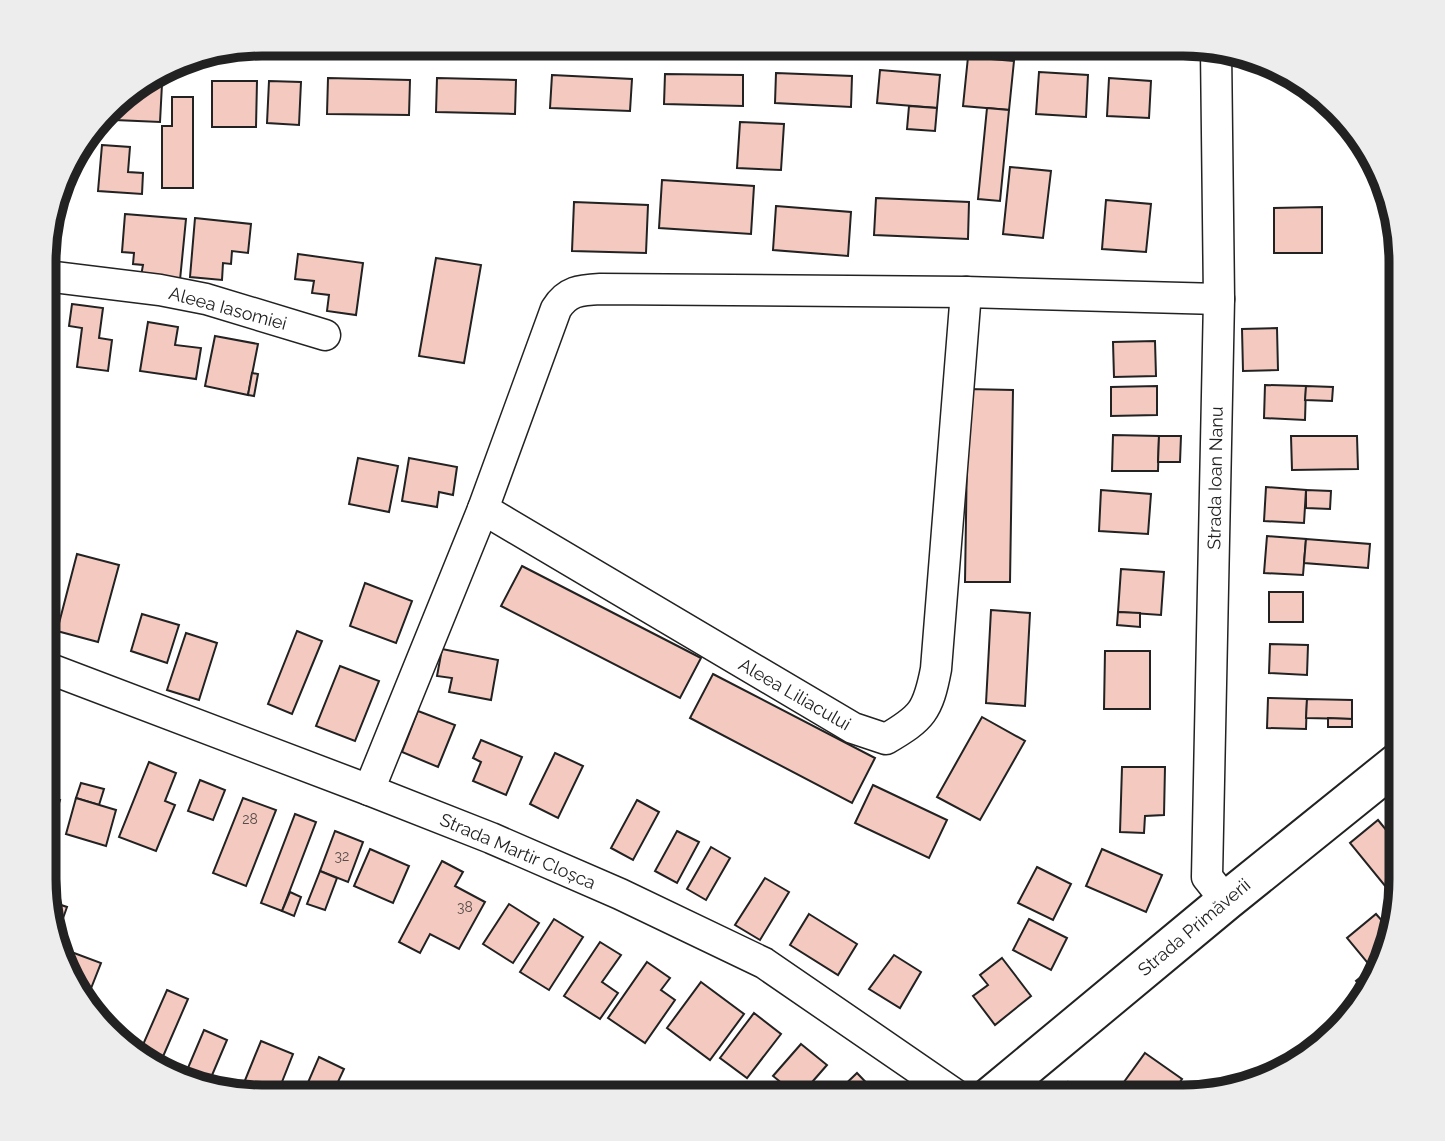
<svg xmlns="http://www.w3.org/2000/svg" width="1445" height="1141" viewBox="0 0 1445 1141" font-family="Raleway,sans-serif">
<rect width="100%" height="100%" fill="#fff"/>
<g fill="#f3c9c0" stroke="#222" stroke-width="2">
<polygon points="968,57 1014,61 1009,110 963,106"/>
<polygon points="880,70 940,75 937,108 877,103"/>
<polygon points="1039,72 1088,75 1086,117 1036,114"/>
<polygon points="776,73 852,76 851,107 775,103"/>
<polygon points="665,74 743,75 743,106 664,104"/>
<polygon points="552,75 632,79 630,111 550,108"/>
<polygon points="328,78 410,80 409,115 327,114"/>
<polygon points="437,78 516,80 515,114 436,112"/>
<polygon points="1109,78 1151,81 1149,118 1107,116"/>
<polygon points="212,81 257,81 256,127 212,127"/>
<polygon points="269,81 301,82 299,125 267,123"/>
<polygon points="142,84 162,84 160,122 115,120 116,101"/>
<polygon points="172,97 193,97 193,188 162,188 162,126 172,126"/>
<polygon points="909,106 937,108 935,131 907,129"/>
<polygon points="987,108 1009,110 1000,201 978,199"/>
<polygon points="740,122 784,124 781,170 737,168"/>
<polygon points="102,145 130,147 128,172 143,173 142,194 98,191"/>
<polygon points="1010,167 1051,171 1043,238 1003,234"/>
<polygon points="662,180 754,186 751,234 659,228"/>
<polygon points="876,198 969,202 968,239 874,235"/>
<polygon points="1106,200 1151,204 1146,252 1102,249"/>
<polygon points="574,202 648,205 646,253 572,251"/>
<polygon points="776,206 851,212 848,256 773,250"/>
<polygon points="1322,207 1322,253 1274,253 1274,208"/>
<polygon points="125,214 186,219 180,280 141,276 143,265 133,264 134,253 122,252"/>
<polygon points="195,218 251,224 248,253 232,251 231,264 223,263 222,280 190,277"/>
<polygon points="298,254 363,263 356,315 327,311 329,295 312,293 314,281 295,279"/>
<polygon points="436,258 481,265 464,363 419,356"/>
<polygon points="72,304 103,308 99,338 112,340 108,371 77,367 82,328 69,326"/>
<polygon points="148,322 178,327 175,345 201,348 196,379 140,371"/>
<polygon points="1277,328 1278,370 1243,371 1242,329"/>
<polygon points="215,336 258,344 248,395 205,386"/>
<polygon points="1155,341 1156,376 1114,377 1113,342"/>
<polygon points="252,373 258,374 254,396 248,395"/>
<polygon points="1265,385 1306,386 1305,420 1264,418"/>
<polygon points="1157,386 1157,415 1111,416 1111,387"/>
<polygon points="1306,386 1333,387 1332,401 1305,400"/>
<polygon points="968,389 1013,390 1010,582 965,582"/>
<polygon points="1113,435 1159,436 1158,471 1112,471"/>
<polygon points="1159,436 1181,436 1180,462 1158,462"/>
<polygon points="1291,436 1357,436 1358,469 1292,470"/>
<polygon points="358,458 398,466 389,512 349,504"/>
<polygon points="409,458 457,467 453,495 439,492 437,507 402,501"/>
<polygon points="1266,487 1306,490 1304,523 1264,521"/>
<polygon points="1101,490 1151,494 1148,534 1099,531"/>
<polygon points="1306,490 1331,491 1330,509 1306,508"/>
<polygon points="1267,536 1306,539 1303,575 1264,573"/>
<polygon points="1306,539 1370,544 1368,568 1304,563"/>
<polygon points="77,554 119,565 98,642 57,631"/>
<polygon points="522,566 701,658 680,698 501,606"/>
<polygon points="1121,569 1164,572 1161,615 1118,612"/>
<polygon points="365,583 412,601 396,643 350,626"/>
<rect x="1269" y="592" width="34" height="30"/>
<polygon points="991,610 1030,613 1025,706 986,703"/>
<polygon points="1118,612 1140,613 1140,627 1117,625"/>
<polygon points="142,614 179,625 167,663 131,651"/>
<polygon points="297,631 322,641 292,714 268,704"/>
<polygon points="186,633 217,643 199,700 167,690"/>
<polygon points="1270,644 1308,645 1307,675 1269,673"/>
<polygon points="442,649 498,660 491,700 449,692 452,678 437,676"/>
<polygon points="1105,651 1150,651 1150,709 1104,709"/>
<polygon points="340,666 379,681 355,741 316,726"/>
<polygon points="713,674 875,758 852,803 690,718"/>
<polygon points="1268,698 1307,699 1306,729 1267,728"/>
<polygon points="1307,699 1352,700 1352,719 1306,718"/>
<polygon points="418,711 455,725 438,767 402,752"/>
<polygon points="982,717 1025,741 980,820 937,797"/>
<polygon points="1328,718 1352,719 1352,727 1328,727"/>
<polygon points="481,740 522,757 506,795 473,781 481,762 473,758"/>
<polygon points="555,753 583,766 558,818 530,804"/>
<polygon points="149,762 176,773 165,801 175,805 156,851 119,837"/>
<polygon points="1122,767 1165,767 1164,815 1145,816 1144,833 1120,832"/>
<polygon points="200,780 225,790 213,820 188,811"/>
<polygon points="81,783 104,789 99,805 76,798"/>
<polygon points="873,785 947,820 929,858 855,823"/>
<polygon points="44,796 60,800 44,852"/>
<polygon points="76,798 116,810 106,846 66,834"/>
<polygon points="243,798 276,810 246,886 213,873"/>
<polygon points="637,800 659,812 633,860 611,848"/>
<polygon points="295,814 316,822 282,911 261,903"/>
<polygon points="1378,820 1401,848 1401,894 1399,903 1350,843"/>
<polygon points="335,831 363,842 348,882 320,871"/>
<polygon points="677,831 699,842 677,883 655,871"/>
<polygon points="711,847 730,858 706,900 687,889"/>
<polygon points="370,849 409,866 393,903 354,886"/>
<polygon points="1102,849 1162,875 1146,912 1086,886"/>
<polygon points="442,861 463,872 455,886 485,902 459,949 430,934 420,953 399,942"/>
<polygon points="1037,867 1071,884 1053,920 1018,903"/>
<polygon points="320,871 337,878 325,910 307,904"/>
<polygon points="765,878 789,892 760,940 735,925"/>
<polygon points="290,892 301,897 294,916 282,911"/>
<polygon points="46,900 67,907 56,938"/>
<polygon points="509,904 539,923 513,963 483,944"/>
<polygon points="809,914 857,944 838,975 790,945"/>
<polygon points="1376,914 1392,932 1384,963 1366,993 1356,981 1372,968 1347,938"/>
<polygon points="554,919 583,937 549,990 520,972"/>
<polygon points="1029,919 1067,938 1051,970 1013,950"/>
<polygon points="600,942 621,955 602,982 618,993 600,1019 564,996"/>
<polygon points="74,953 101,963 86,1001 66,974"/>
<polygon points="894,955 921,972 900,1008 869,989"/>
<polygon points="1002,958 1031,996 995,1025 973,996 988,985 980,975"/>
<polygon points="647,962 670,978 661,990 675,1000 645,1043 608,1018"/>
<polygon points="701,982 744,1014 710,1060 667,1028"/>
<polygon points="167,990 188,999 158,1068 138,1056"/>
<polygon points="754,1013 781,1034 747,1078 720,1058"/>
<polygon points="204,1030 227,1040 207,1087 182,1082"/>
<polygon points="261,1041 293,1054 276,1097 239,1095"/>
<polygon points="801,1044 827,1065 799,1097 773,1076"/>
<polygon points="1145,1053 1182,1079 1169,1097 1146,1097 1124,1082"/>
<polygon points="319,1057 344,1069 331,1097 309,1097 303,1094"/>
<polygon points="857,1073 880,1097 832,1097"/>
<polygon points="1068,1082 1084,1097 1054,1097"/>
</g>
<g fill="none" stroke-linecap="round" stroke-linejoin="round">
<g stroke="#222" stroke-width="33">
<g id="minor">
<polyline points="1216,49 1219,299 1207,877 1226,901"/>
<polyline points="46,276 160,290 206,299 325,335"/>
<path d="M483,509l370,219 33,11c36,-21 42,-28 50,-70l30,-377"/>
<polyline points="45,667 369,790 491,838 620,894 764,963 959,1097"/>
<path d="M369,790l114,-281 73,-200c11,-18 24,-19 44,-20l366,3 253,7"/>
</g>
</g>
<g stroke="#222" stroke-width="42">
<polyline id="major" points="990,1097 1226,901 1401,760"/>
</g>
<use href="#minor" stroke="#fff" stroke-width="30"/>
<use href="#major" stroke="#fff" stroke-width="38"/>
</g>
<g text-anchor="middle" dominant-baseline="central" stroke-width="5" stroke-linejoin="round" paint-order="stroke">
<g font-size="14" fill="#564c4a">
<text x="250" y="819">28</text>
<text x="342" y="856">32</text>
<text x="465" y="907">38</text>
</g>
<g font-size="18" fill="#222" stroke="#fff">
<text transform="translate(228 308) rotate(15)">Aleea Iasomiei</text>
<text transform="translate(1215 478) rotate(-89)">Strada Ioan Nanu</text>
<text transform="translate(795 694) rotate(30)">Aleea Liliacului</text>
<text transform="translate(518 851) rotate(23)">Strada Martir Cloșca</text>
<text transform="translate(1194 927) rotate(-40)">Strada Primăverii</text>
</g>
</g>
<path d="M0 0H1445V1141H0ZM262 56H1183A206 206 0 0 1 1389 262V879A206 206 0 0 1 1183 1085H262A206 206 0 0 1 56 879V262A206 206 0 0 1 262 56Z" fill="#ededed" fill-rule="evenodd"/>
<path fill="none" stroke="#222" stroke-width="9" d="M262 56H1183A206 206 0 0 1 1389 262V879A206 206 0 0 1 1183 1085H262A206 206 0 0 1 56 879V262A206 206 0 0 1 262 56Z"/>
</svg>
